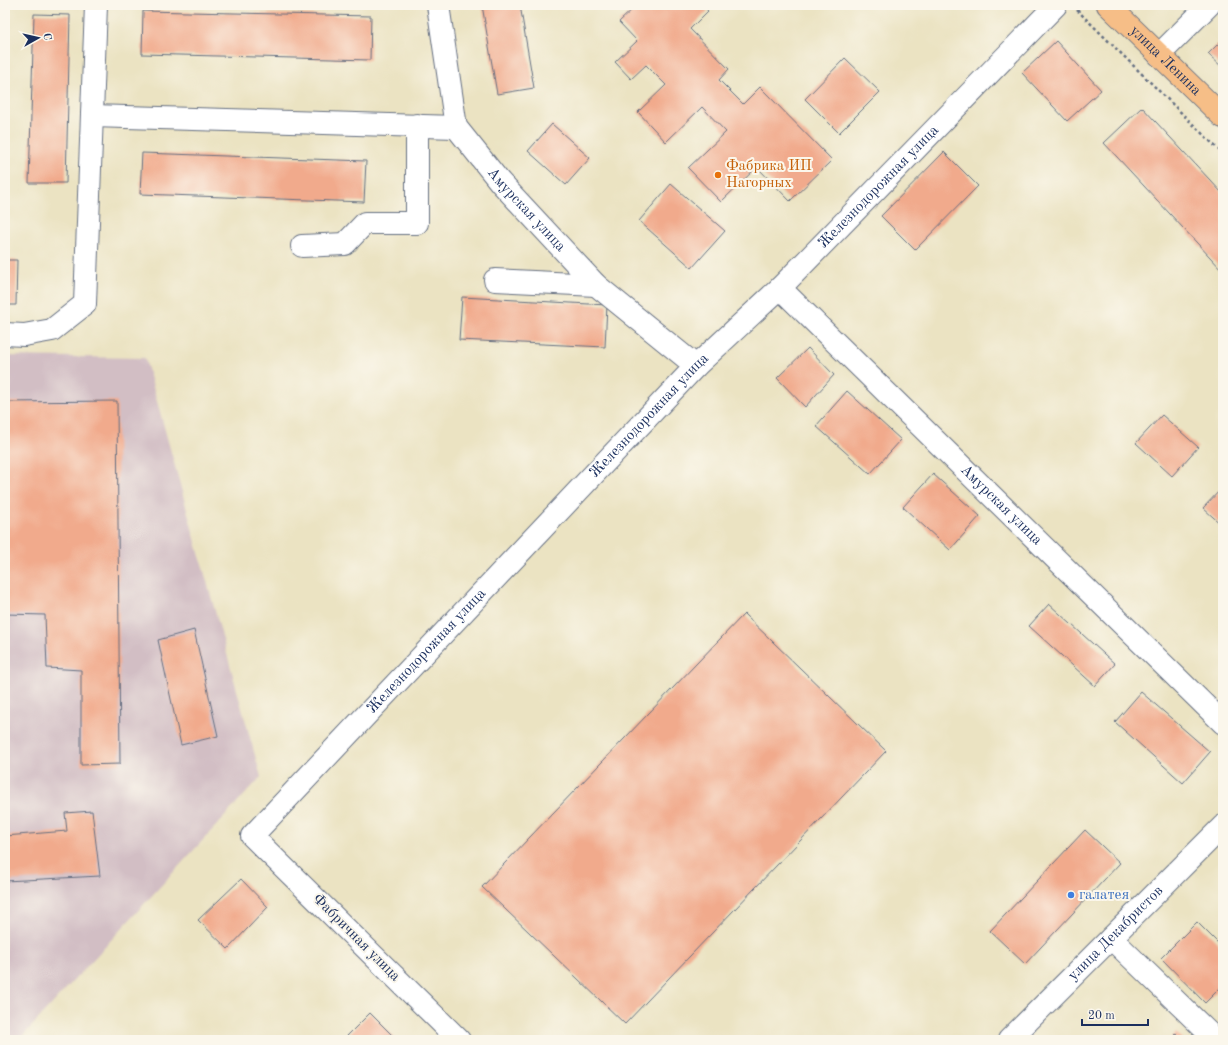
<svg xmlns="http://www.w3.org/2000/svg" width="1228" height="1045" viewBox="0 0 1228 1045" font-family="'Old Standard TT',serif">
<rect width="100%" height="100%" fill="#fbf7ec"/>
<filter id="ink" filterUnits="userSpaceOnUse"><feTurbulence type="fractalNoise" baseFrequency=".025" numOctaves="2"/><feDisplacementMap in="SourceGraphic" scale="8" xChannelSelector="R" yChannelSelector="G"/><feConvolveMatrix kernelMatrix="1 2 1 2 8 2 1 2 1" color-interpolation-filters="sRGB"/></filter>
<filter id="wash" filterUnits="userSpaceOnUse"><feTurbulence type="fractalNoise" baseFrequency=".012" numOctaves="4" result="noise"/><feDisplacementMap in="SourceGraphic" scale="16" xChannelSelector="R" yChannelSelector="G"/><feGaussianBlur stdDeviation="0.9" result="paint"/><feColorMatrix in="noise" values="0 0 0 0 0 0 0 0 0 0 0 0 0 0 0 0 0 1.4 0 .05"/><feComposite in="paint" operator="in"/></filter>
<g filter="url(#wash)">
<rect width="100%" height="100%" fill="#ebe3c2"/>
<polygon fill="#d2bec4" points="5,356 145,358 261,777 19,1040 5,1040"/>
<g id="blocks">
<g fill="#f1aa8c">
<polygon points="482,5 520,5 534,88 497,94"/>
<polygon points="637,5 702,5 708,11 690,29 729,69 719,80 743,104 760,87 832,160 790,201 757,167 721,202 688,168 726,132 702,107 666,142 638,112 666,85 646,65 631,79 615,62 637,41 619,22"/>
<polygon points="143,11 371,16 370,60 142,54"/>
<polygon points="34,14 70,15 66,183 29,183"/>
<polygon points="1223,39 1223,68 1208,54"/>
<polygon points="1056,41 1101,90 1067,121 1022,73"/>
<polygon points="845,58 880,92 839,133 805,99"/>
<polygon points="1142,107 1223,194 1223,271 1104,143"/>
<polygon points="552,124 590,158 566,185 528,151"/>
<polygon points="944,152 978,186 915,250 881,216"/>
<polygon points="142,153 366,161 364,202 140,194"/>
<polygon points="671,184 725,231 692,268 639,221"/>
<polygon points="5,260 17,260 16,305 5,305"/>
<polygon points="462,297 607,305 605,347 459,340"/>
<polygon points="808,348 834,375 805,407 777,378"/>
<polygon points="847,391 901,440 870,474 816,426"/>
<polygon points="117,401 120,764 81,765 81,670 47,668 45,615 5,614 5,402"/>
<polygon points="1162,415 1198,447 1172,476 1136,443"/>
<polygon points="933,474 980,516 950,550 903,507"/>
<polygon points="1223,487 1223,526 1203,508"/>
<polygon points="1049,604 1115,664 1095,686 1029,626"/>
<polygon points="744,614 886,751 625,1024 482,887"/>
<polygon points="194,630 218,736 181,745 158,640"/>
<polygon points="1141,692 1210,752 1183,783 1115,722"/>
<polygon points="92,811 100,876 5,881 5,836 67,831 65,813"/>
<polygon points="1085,830 1120,863 1025,964 990,931"/>
<polygon points="241,879 268,907 228,949 198,920"/>
<polygon points="1197,922 1223,948 1223,985 1205,1003 1161,958"/>
<polygon points="370,1013 397,1040 343,1040"/>
<polygon points="1176,1033 1183,1040 1169,1040"/>
</g>
</g>
</g>
<g filter="url(#ink)">
<use href="#blocks" fill-opacity="0" stroke="#646e81" stroke-width="1"/>
<g fill="none" stroke-linecap="round" stroke-linejoin="round">
<g stroke="#646e81" stroke-width="24">
<g id="minor">
<path id="s1" d="M438,5l18,122 44,55 96,103 100,81"/>
<polyline points="1159,55 1209,5"/>
<polyline points="92,116 456,127"/>
<polyline points="302,246 345,244 365,223 417,223 417,125"/>
<polyline points="495,280 596,285"/>
<path id="s2" d="M780,288l443,435"/>
<polyline points="5,334 24,335 52,330 85,304 96,5"/>
<polyline points="1111,938 1216,1040"/>
<path id="s3" d="M459,1040l-207,-204 444,-470 84,-78 276,-283"/>
<path id="s4" d="M1009,1040l214,-214"/>
</g>
</g>
<g stroke="#646e81" stroke-width="24">
<g id="major">
<path id="s5" d="M1108,5l115,112"/>
</g>
</g>
<polyline stroke="#646e81" stroke-width="2.5" stroke-dasharray="3 3" stroke-linecap="butt" points="1077,10 1223,154"/>
<use href="#minor" stroke="#fff" stroke-width="22"/>
<use href="#major" stroke="#f6be87" stroke-width="22"/>
</g>
</g>
<circle fill="#e8710a" stroke="#fbf7ec" stroke-width="1.5" cx="718" cy="175" r="4"/>
<circle fill="#3f7fe0" stroke="#fbf7ec" stroke-width="1.5" cx="1071" cy="895" r="4"/>
<g text-anchor="middle" dominant-baseline="central" stroke-width="4" stroke-linejoin="round" paint-order="stroke">
<g font-size="15" fill="#1b2f5e" stroke="#fbf7ec">
<text stroke="none"><textPath href="#s5" startOffset="80">улица Ленина</textPath></text>
<text stroke="none"><textPath href="#s3" startOffset="1193">Железнодорожная улица</textPath></text>
<text stroke="none"><textPath href="#s1" startOffset="232">Амурская улица</textPath></text>
<text stroke="none"><textPath href="#s3" startOffset="869">Железнодорожная улица</textPath></text>
<text stroke="none"><textPath href="#s2" startOffset="310">Амурская улица</textPath></text>
<text stroke="none"><textPath href="#s3" startOffset="545">Железнодорожная улица</textPath></text>
<text stroke="none"><textPath href="#s4" startOffset="151">улица Декабристов</textPath></text>
<text transform="translate(356 938) rotate(45)">Фабричная улица</text>
</g>
<g font-size="15" fill="#c56008" stroke="#fbf7ec" text-anchor="start">
<text x="726" y="166">Фабрика ИП<tspan x="726" dy="17">Нагорных</tspan></text>
</g>
<g font-size="15" fill="#366cbe" stroke="#fbf7ec" text-anchor="start">
<text x="1079" y="895">галатея</text>
</g>
</g>
<rect width="1228" height="1045" fill="none" stroke="#fbf7ec" stroke-width="20"/>
<g transform="translate(38 38) rotate(82)" stroke="#fbf7ec" stroke-width="3" paint-order="stroke">
<path d="M0-3L7 15L0 10L-7 15Z" fill="#1b2f5e"/>
<text y="-6" font-size="11" font-weight="bold" text-anchor="middle" fill="#1b2f5e">С</text>
</g>
<path d="M1082 1019v6h66v-6" fill="none" stroke="#1b2f5e" stroke-width="2"/>
<text x="1088" y="1019" font-size="12" fill="#1b2f5e" stroke="#fbf7ec" stroke-width="3" paint-order="stroke">20 m</text>
</svg>
